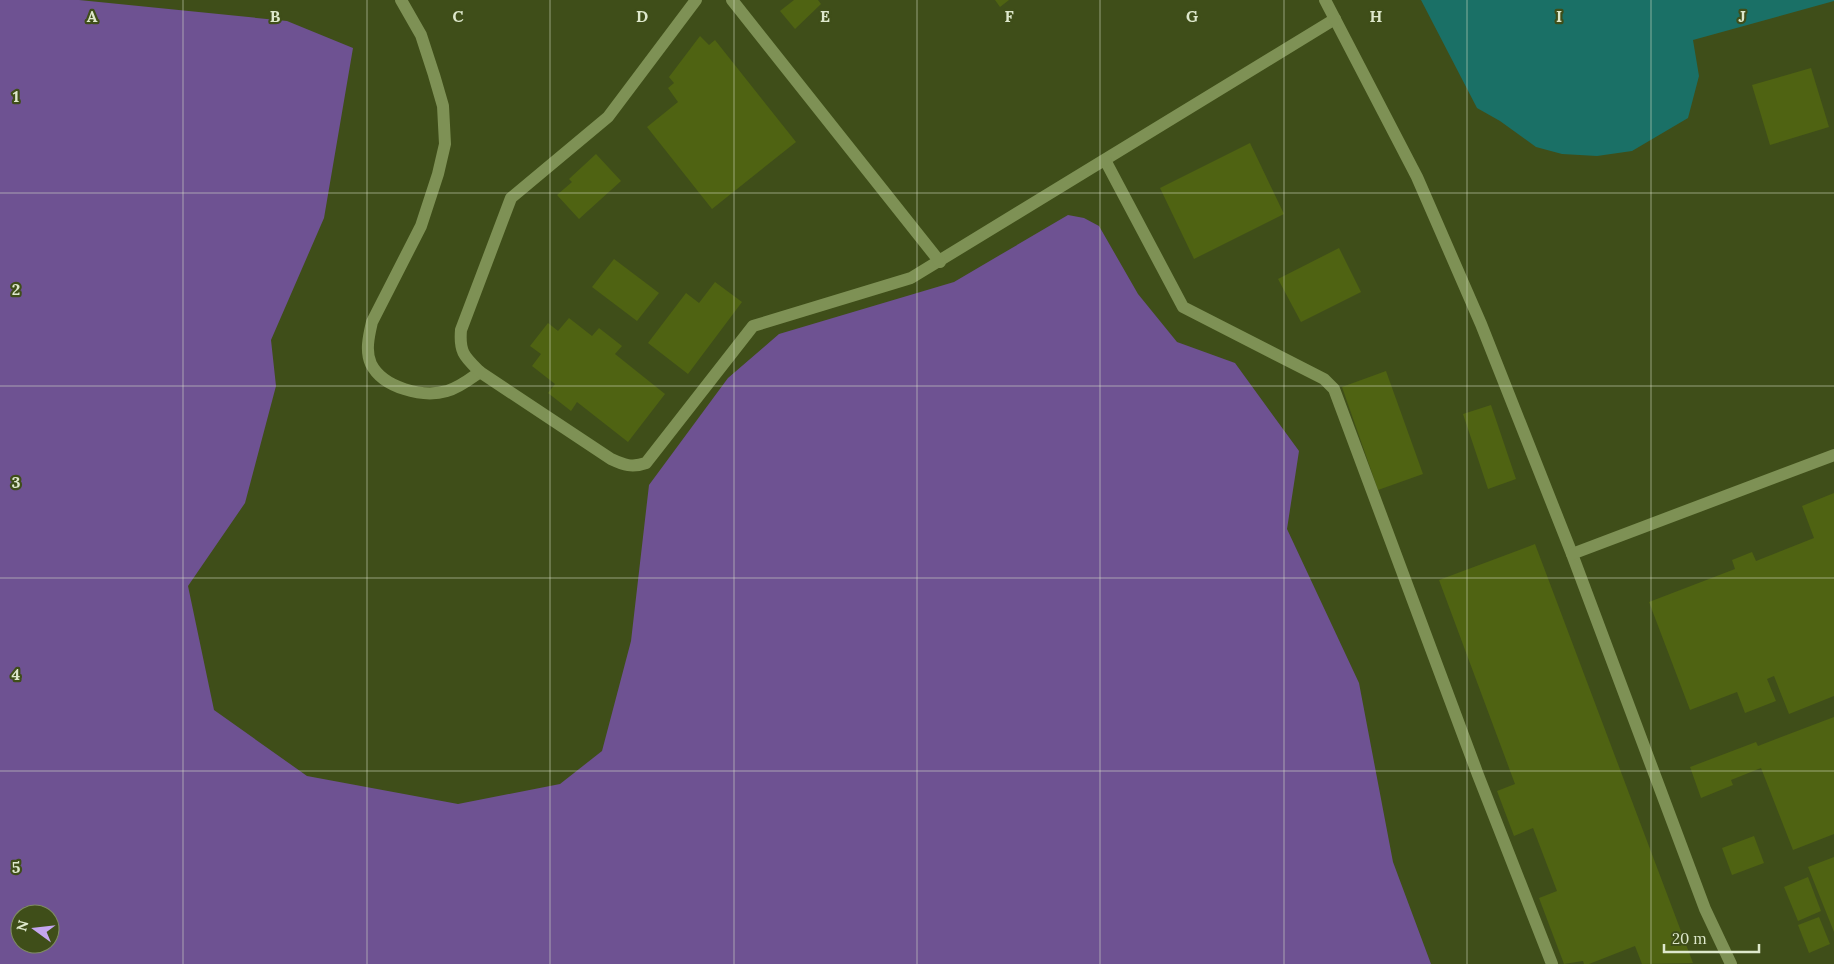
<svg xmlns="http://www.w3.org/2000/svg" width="1834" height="964" viewBox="0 0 1834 964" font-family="Lora,serif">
<rect width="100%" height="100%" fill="#3f4e19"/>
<path fill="#6e5292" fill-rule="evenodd" d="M0,0h79l208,21 66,27 -29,170 -53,122 5,46 -31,117 -57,83 26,124 93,66 151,28 102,-20 42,-33 29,-110 18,-156 79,-107 51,-44 175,-52 114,-67 16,3 15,8 39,68 39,48 58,21 64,88 -12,78 72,154 34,179 38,102h-1431zM20,914h30v30h-30z"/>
<polygon fill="#1a7066" points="1421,0 1834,0 1834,1 1693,40 1699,76 1688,118 1632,151 1597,156 1562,154 1536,147 1500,121 1477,108"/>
<g fill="#4f6312">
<polygon points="794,0 818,0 821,4 795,29 780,11"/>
<polygon points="995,0 1009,0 1000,7"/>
<polygon points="700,36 709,45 715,40 796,142 712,209 647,127 678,102 668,88 674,83 669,77"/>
<polygon points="1811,68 1829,127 1770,145 1752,85"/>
<polygon points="1250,143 1284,214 1194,259 1160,188"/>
<polygon points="596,154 621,181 579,219 557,195 572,182 569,179"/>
<polygon points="1339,248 1361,292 1301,322 1278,279"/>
<polygon points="614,259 659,293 637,321 592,287"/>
<polygon points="715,282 742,302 688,374 648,343 686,293 699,303"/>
<polygon points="569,318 592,336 599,328 622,346 615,354 665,394 628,442 577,402 571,411 548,393 555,384 532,366 541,354 530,346 548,323 558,331"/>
<polygon points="1386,371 1423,474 1378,490 1342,387"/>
<polygon points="1491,405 1516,479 1488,489 1463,414"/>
<polygon points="1834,493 1834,696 1789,714 1774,676 1767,679 1776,701 1745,713 1737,692 1690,710 1649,602 1735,569 1732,560 1752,552 1756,561 1814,538 1802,506"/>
<polygon points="1535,544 1693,963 1642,964 1635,946 1589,964 1584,964 1583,961 1564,964 1539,898 1557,891 1533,828 1514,836 1497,791 1515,784 1439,580"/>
<polygon points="1834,717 1834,834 1793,850 1761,768 1731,780 1733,785 1701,798 1690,767 1756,742 1758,746"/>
<polygon points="1754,836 1764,863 1732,875 1722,848"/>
<polygon points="1834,857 1834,932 1808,867"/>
<polygon points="1808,877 1821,911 1798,921 1784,887"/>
<polygon points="1819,917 1830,944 1809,953 1798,925"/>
</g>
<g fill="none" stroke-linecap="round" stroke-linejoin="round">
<g stroke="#7e9155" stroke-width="12">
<path d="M401,0l20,35 13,40 9,31 2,38 -7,30 -17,52 -49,96c-3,13 -7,29 -1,42 12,24 52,34 76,27 12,-3 23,-12 33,-19"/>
<path d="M696,0l-88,117 -97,81 -50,132c-2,23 4,27 19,42l131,87c13,6 21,9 35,4l107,-137 158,-48 424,-259"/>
<polyline points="732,0 940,262"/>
<polyline points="1325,0 1417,177 1481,324 1572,554 1705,909 1731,964"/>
<polyline points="1105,160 1183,307 1324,379 1334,389 1478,775 1552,964"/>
<polyline points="1572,554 1834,455"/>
</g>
</g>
<path fill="none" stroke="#dee8cc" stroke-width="1" stroke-opacity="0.55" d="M183,0v964M367,0v964M550,0v964M734,0v964M917,0v964M1100,0v964M1284,0v964M1467,0v964M1651,0v964M0,193h1834M0,386h1834M0,578h1834M0,771h1834"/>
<g font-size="16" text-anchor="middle" font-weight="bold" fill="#dee8cc" stroke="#3f4e19" stroke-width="4.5" stroke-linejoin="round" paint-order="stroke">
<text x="92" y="22">A</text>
<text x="275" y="22">B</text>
<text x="458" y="22">C</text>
<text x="642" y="22">D</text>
<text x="825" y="22">E</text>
<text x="1009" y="22">F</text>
<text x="1192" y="22">G</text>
<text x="1376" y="22">H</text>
<text x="1559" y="22">I</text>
<text x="1742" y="22">J</text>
<text x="16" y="102">1</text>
<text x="16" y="295">2</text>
<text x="16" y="488">3</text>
<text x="16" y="680">4</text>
<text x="16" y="873">5</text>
</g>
<g transform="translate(35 929) rotate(285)"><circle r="24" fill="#3f4e19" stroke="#7f8c61"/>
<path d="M0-4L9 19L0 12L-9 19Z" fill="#c5a6f0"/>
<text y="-8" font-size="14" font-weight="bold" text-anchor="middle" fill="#dee8cc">N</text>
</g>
<path d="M1664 944v8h95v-8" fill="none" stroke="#dee8cc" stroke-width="2.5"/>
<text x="1672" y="944" font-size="15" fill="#dee8cc" stroke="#3f4e19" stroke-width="4" paint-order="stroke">20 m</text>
</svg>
